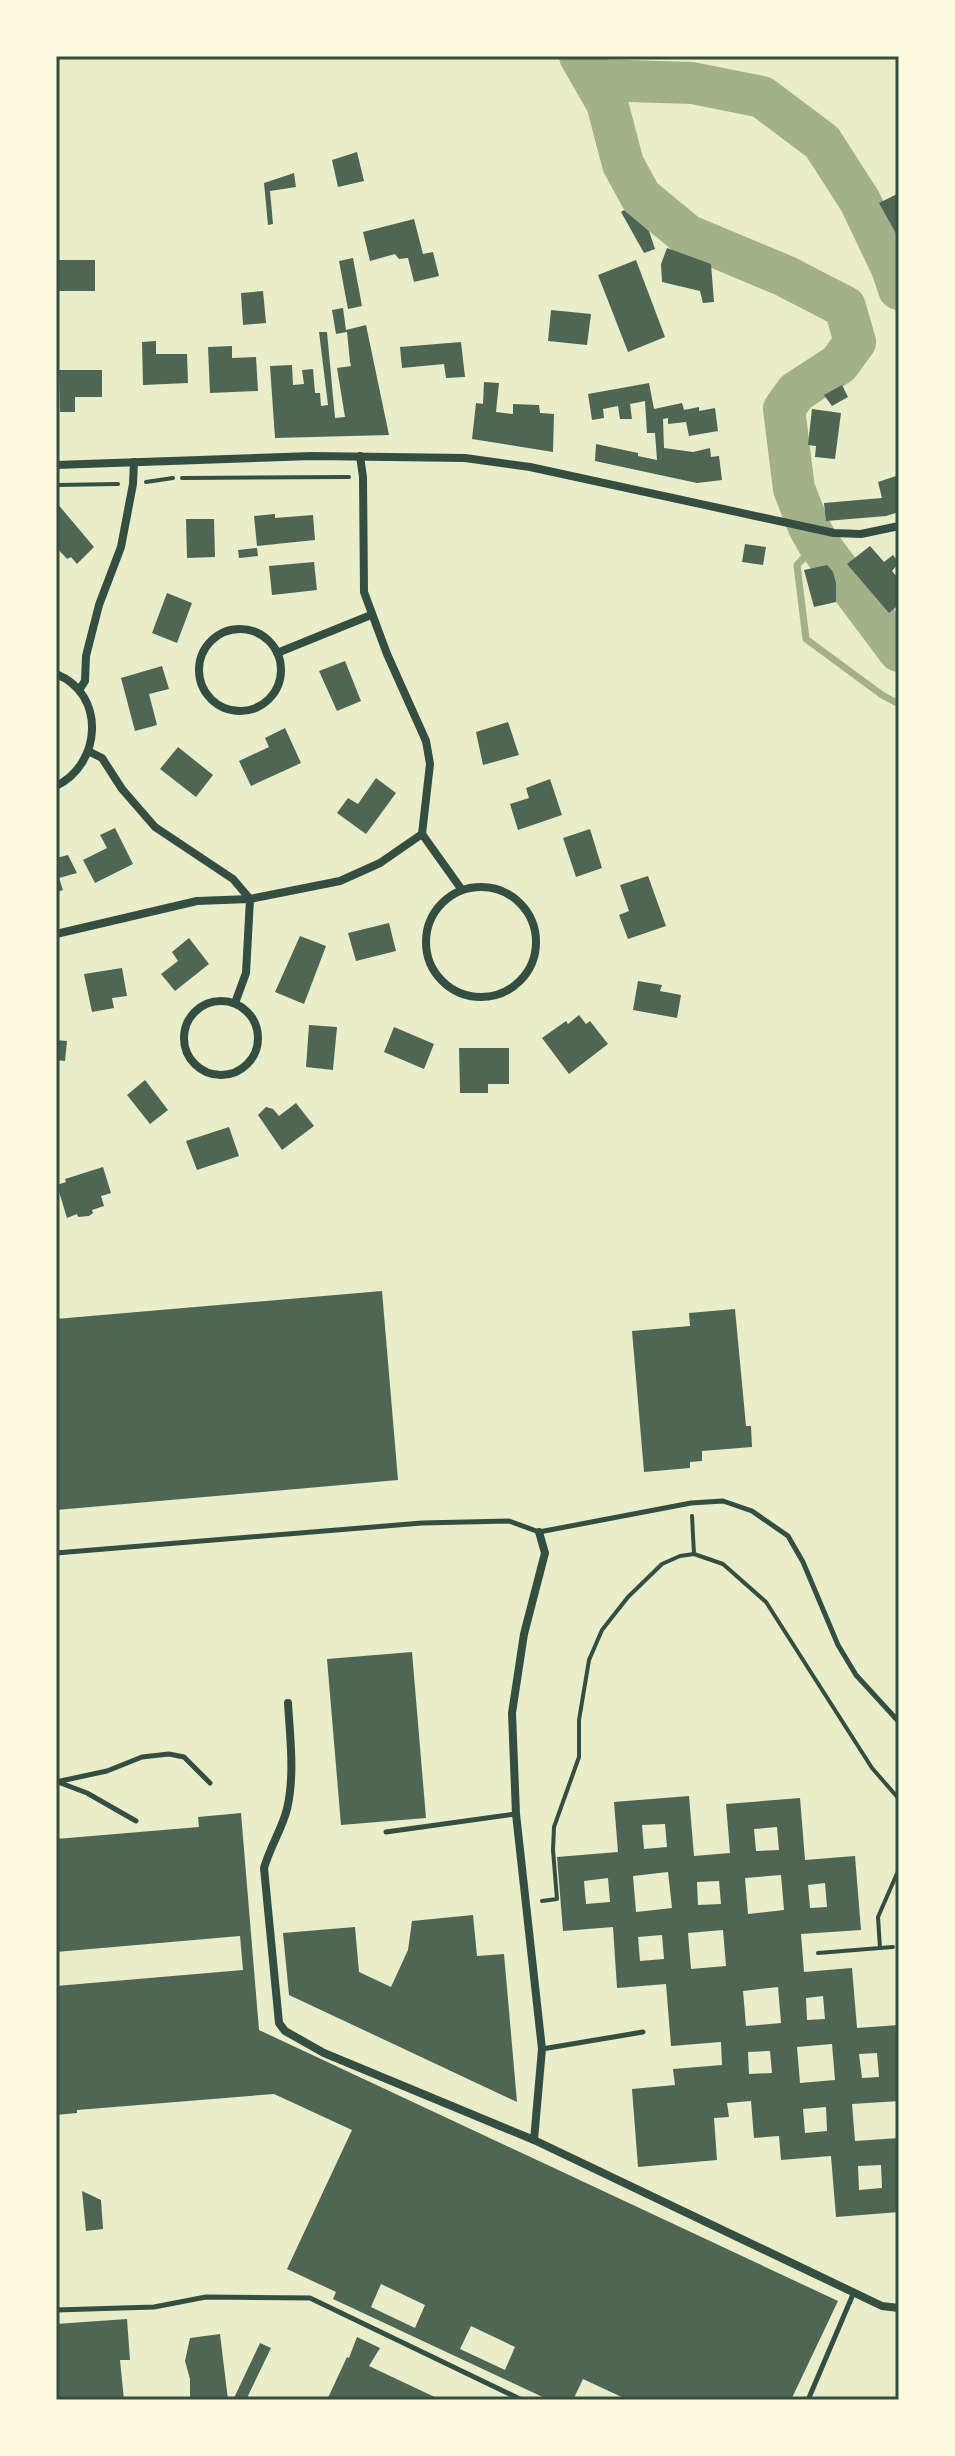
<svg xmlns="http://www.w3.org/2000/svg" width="955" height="2456" viewBox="0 0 955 2456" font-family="Spectral,serif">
<rect width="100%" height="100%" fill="#e9edc9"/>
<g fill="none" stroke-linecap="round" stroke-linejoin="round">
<polyline stroke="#a3b18a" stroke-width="7" points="818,543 797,565 806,639 882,695 899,704"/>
<g stroke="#a3b18a" stroke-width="42">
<polyline points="580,56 607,103 623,164 641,197 687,235 785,276 845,307 855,342 839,364 796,392 784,409 794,489 809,527 818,543 899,651"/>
<polyline points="595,80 692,83 762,97 822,142 860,201 892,268 899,289"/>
</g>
</g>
<g fill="#4f6655" fill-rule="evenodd">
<polygon points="357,152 364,181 338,187 332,160"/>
<polygon points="294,173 296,187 270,191 273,224 268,225 264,183"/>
<polygon points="899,193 899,239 879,203"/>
<polygon points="624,210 649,231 655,249 644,253 621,212"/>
<polygon points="414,219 423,254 433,252 439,276 414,282 408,258 399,259 395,254 370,261 363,232"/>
<polygon points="667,248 711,264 714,302 703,303 700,291 662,282 661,264"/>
<polygon points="353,258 362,306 348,309 339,261"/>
<rect x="56" y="260" width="39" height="31"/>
<polygon points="636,260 665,337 628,352 598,275"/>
<polygon points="263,291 266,323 243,325 241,293"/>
<polygon points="343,308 346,330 366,325 389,435 275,438 270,366 292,365 293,385 304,384 302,370 313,369 315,393 320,393 321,406 328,405 319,332 327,332 335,418 345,417 337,368 351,366 350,362 347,332 336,334 332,310"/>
<polygon points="551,310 591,314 587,345 548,341"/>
<polygon points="156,341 156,354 187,354 188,383 143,385 142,342"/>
<polygon points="461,342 465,377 446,378 444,364 402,368 400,347"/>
<polygon points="232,346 232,358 256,357 258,391 210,393 208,347"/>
<polygon points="59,370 102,370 102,397 75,397 75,412 60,412"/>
<polygon points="484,382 499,383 496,412 513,414 513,404 539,405 540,413 554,414 553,452 472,439 476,403 483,404"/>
<polygon points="649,383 654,409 682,403 684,410 699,407 699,411 715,408 718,431 689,436 686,422 668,424 668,418 663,419 664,448 693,452 710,448 711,457 719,456 722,480 697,483 595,461 596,444 638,453 638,456 657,460 655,433 647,433 645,401 630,404 632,419 620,419 618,406 603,409 604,418 592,420 588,394"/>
<polygon points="842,385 848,397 832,406 824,395"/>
<polygon points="812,409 841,413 835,459 815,457 816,446 808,445"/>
<polygon points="899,475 899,512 886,516 826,521 824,503 882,498 878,482"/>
<polygon points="56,502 94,547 77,564 71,557 67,559 56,547"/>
<polygon points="275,514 275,518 313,515 315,540 257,546 254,516"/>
<polygon points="186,519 214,519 215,557 187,558"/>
<polygon points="745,544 766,547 763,565 742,562"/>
<polygon points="870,546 884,562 893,555 899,563 892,571 899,579 899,610 896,607 889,613 847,564"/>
<polygon points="257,548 258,556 239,558 238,550"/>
<polygon points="314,562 317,590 272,595 269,566"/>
<polygon points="827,565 833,572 836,583 836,602 814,607 804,570"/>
<polygon points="167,593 192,603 177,643 152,633"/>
<polygon points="345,661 361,701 337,711 319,671"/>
<polygon points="162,666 169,689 149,694 157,725 135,731 121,678"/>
<polygon points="508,722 519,755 483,765 476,732"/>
<polygon points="285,728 301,763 251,786 239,761 269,747 265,738"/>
<polygon points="178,747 213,775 196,797 160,769"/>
<polygon points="376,778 396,793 366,834 337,813 348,798 358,804"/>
<polygon points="550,779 562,815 518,830 510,804 529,798 526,788"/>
<polygon points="115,828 133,864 95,883 83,860 107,848 100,835"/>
<polygon points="590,829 602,868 576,877 563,838"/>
<polygon points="68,855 77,873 59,878 63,890 56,892 56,858"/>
<polygon points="648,876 666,926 628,939 619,915 629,911 620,885"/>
<polygon points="389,923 396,951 356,961 348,933"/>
<polygon points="300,936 326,946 304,1004 275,992"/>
<polygon points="189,938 209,964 175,991 161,974 178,961 172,952"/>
<polygon points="122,968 127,996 112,998 114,1008 92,1012 84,974"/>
<polygon points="638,981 662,985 660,991 681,995 677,1018 633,1010"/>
<polygon points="579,1015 586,1024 590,1021 608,1044 569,1074 542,1038 566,1021 568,1024"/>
<polygon points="309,1025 337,1027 333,1070 306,1067"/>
<polygon points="394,1027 434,1044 424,1069 384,1052"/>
<polygon points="56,1040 67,1041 65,1061 56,1060"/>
<polygon points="459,1048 509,1048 509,1084 488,1084 488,1093 460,1093"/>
<polygon points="145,1080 168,1110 150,1124 127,1095"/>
<polygon points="296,1103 314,1126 282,1150 258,1115 266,1107 273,1109 279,1116"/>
<polygon points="229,1127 239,1156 197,1170 186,1141"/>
<polygon points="103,1167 111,1193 101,1196 104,1206 92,1210 93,1213 89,1216 78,1217 77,1214 67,1218 57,1185 66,1182 65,1179"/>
<polygon points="382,1291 398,1480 56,1510 56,1319"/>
<polygon points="735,1309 746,1426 751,1426 752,1447 702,1451 702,1461 690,1462 690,1468 644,1472 632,1331 690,1326 689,1313"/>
<polygon points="412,1652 426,1818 341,1825 327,1659"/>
<path d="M689,1796l5,60 36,-3 -4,-49 74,-6 5,62 50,-4 6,74 -60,4 3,38 48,-4 5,60 42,-3v76l-47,3 3,37 44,-3v74l-63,5 -5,-61 -50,4 -2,-24 -25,2 -3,-37 -24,2 2,14 -15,1 3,42 -79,7 -6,-78 43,-4 -2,-16 49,-4 -1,-23 -50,4 -5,-62 -49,4 -4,-61 -50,4 -6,-74 61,-5 -4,-50zM665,1824l2,23 -23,2 -2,-24zM777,1827l2,23 -23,1 -2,-22zM668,1872l4,36 -36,4 -3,-36zM781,1875l3,35 -36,4 -3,-36zM608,1878l2,24 -24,2 -2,-23zM719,1881l2,23 -23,1 -1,-23zM825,1883l2,24 -17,1 -2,-23zM723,1930l3,36 -35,3 -3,-36zM662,1935l2,24 -24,2 -2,-24zM778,1987l3,36 -35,3 -3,-35zM823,1996l2,23 -18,1 -1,-22zM832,2044l3,36 -35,3 -3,-36zM770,2051l2,22 -23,1 -1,-22zM877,2053l2,24 -17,1 -3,-24zM826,2107l1,24 -22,2 -2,-24zM881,2165l1,23 -23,2 -1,-24z"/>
<path d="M241,1813l18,217 579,271 -47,99h-163l-45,-21 -10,21h-24l-216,-101 3,-7 -49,-23 65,-139 -78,-36 -197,16v3l-21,2v-129l187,-16 -3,-34 -184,16v-113l143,-12 -1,-10zM381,2284l44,21 -10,23 -44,-21zM471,2326l44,21 -10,23 -45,-21z"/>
<polygon points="473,1915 477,1956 504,1954 517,2102 289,1995 283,1933 355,1927 359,1972 391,1987 408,1950 412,1921"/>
<polygon points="82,2191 101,2200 103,2229 86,2231"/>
<polygon points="127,2319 130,2360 120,2360 124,2400 56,2400 56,2324"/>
<polygon points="220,2334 228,2400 190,2400 190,2379 185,2361 190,2338"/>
<polygon points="357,2337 380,2348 369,2366 441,2400 327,2400 347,2357 349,2358"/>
<polygon points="260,2343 271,2348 246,2400 233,2400"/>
</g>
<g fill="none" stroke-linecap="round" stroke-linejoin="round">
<g stroke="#344e41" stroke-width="4">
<polyline points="182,478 349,477"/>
<polyline points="146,482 173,478"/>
<polyline points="56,485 118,484"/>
<polyline points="692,1516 694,1554"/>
<polyline points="542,1901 557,1899 553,1850 554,1827 579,1757 579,1720 589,1660 602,1630 628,1597 662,1564 680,1556 694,1554 723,1564 766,1602 872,1768 899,1799"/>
<polyline points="880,1948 893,1947"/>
<polyline points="818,1953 880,1948 878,1917 899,1869"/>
</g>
<g stroke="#344e41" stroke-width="5">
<polyline points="56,1553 422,1523 509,1521 539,1532 691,1503 723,1501 752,1511 788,1536 803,1562 838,1645 856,1675 899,1722"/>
<polyline points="56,1782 107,1771 142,1757 169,1754 184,1757 210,1783"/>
<polyline points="58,1782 87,1793 136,1821"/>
<polyline points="386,1832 515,1814"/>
<polyline points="542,2049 643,2032"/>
<polyline points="56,2310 154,2307 206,2297 310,2298 522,2400"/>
<polyline points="808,2400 854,2292"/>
</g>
<g stroke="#344e41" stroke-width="8">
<polyline points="56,465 312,456 465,458 530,467 834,533 861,534 899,526"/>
<circle cx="240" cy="670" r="41"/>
<polyline points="277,653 371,615"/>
<path d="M56,674c51,20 45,91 0,112"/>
<polyline points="79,690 85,681 86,656 99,605 121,547 133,484 134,462"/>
<polyline points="90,752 102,758 122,789 155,827 233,879 250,899 246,973 235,1003"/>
<polyline points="422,834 462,890"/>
<circle cx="481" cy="942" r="55"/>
<polyline points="56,934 197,901 250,899 340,881 380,863 422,834 430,764 426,741 387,654 364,592 363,477 360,456"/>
<circle cx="221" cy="1038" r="37"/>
<path d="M288,1703c2,34 7,72 -1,106 -5,20 -17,38 -23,59l15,155 6,8 39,22 210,87 348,166 17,2"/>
<polyline points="534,2140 542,2049 516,1814 512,1713 524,1634 545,1553 539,1532"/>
</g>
</g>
<rect width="955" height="2456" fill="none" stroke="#fefae0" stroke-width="116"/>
<rect x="58" y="58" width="839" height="2340" fill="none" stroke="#344e41" stroke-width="3"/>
</svg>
